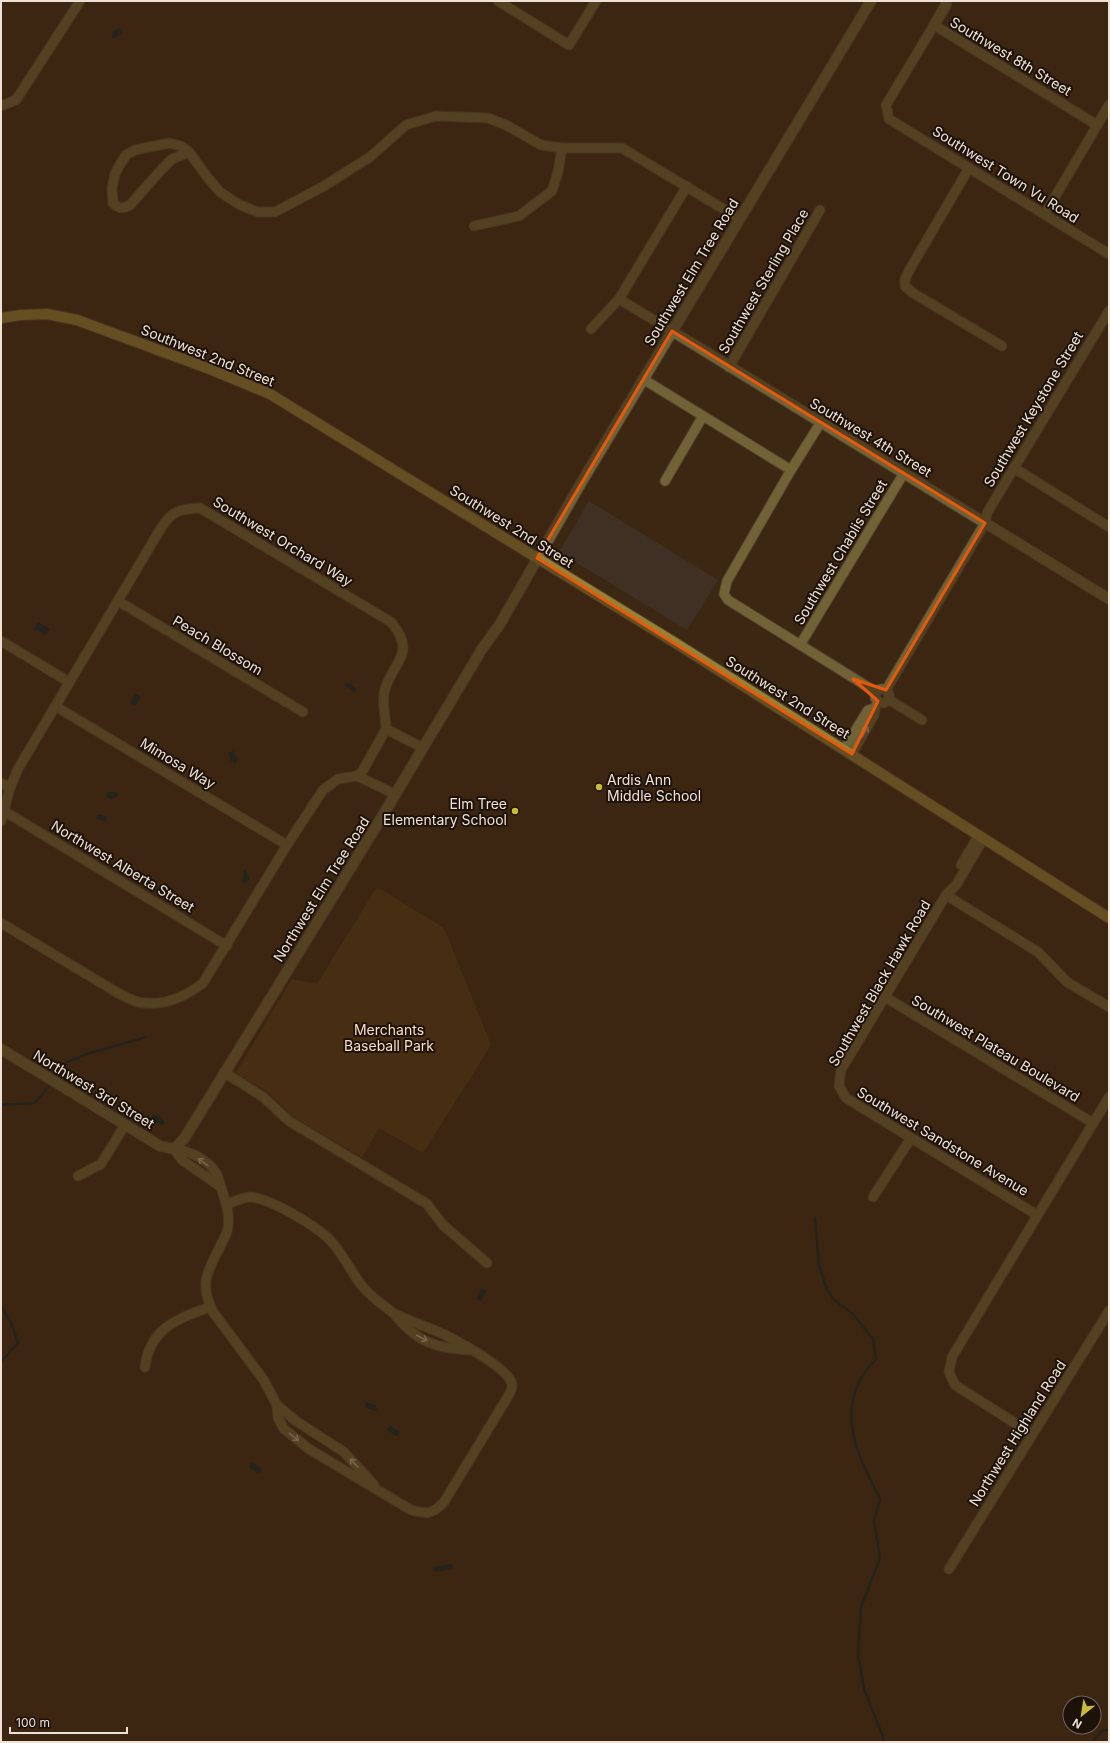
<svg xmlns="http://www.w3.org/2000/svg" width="1110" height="1743" viewBox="0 0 1110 1743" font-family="Inter,sans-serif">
<rect width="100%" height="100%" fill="#3c2713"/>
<polygon fill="#3f3023" points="589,501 718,580 687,630 559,552"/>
<polygon fill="#563513" points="377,887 444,928 491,1045 423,1153 379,1128 362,1157 295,1118 268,1092 236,1073 292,979 317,984"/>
<g fill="#082029">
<polygon points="120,28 122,29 123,33 114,38 112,38 113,31"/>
<polygon points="38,622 50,629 46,635 44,634 42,636 42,633 34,629"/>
<polygon points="347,682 356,688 355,693 345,686"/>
<polygon points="135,694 139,695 140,698 135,706 132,705 130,703"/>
<polygon points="234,751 235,756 239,758 235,764 230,760 229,752"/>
<polygon points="107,792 115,792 118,795 116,797 111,799 106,797"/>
<polygon points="98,814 107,816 106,821 104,822 96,818"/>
<polygon points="244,870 246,871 250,878 246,884 242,882"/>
<polygon points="153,1115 157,1115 164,1120 164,1124 161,1125 154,1121 152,1117"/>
<polygon points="482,1288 487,1291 481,1301 476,1298"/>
<polygon points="366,1402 376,1405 377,1410 374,1411 365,1407"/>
<polygon points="390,1426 399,1431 399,1435 396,1436 387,1430"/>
<polygon points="251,1463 255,1464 261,1468 261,1472 258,1473 251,1469 249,1465"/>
<polygon points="452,1564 453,1569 435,1572 434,1567"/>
</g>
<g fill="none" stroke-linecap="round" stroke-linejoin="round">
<g stroke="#082029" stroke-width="2.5">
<polyline points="56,1075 67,1062 87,1054 146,1037"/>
<polyline points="1,1105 34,1103 49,1087"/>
<path d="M815,1218l4,47 7,22 8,13 19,14 20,25 3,20c-5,6 -11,12 -15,19 -23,43 0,83 19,121l-6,21 6,38 -19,49 -3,48 6,34 20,50 -2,3"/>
<polyline points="1,1306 11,1322 18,1343 1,1362"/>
<polyline points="1092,1742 1102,1731 1109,1729"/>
</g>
<g stroke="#594532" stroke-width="11">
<g id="minor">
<polyline points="498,1 569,45 596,1"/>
<polyline points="1,106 16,100 80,1"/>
<polyline points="1097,125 934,25 886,105 889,119 1109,254"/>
<path d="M189,152l-17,7 -10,10 -32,36c-7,4 -11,4 -17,-2l-1,-15 3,-14 4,-8 7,-11 9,-5 34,-7 12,3 8,6 19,26 12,14 20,13 18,7h17l49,-26 46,-29 36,-32 30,-9 52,2 18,7 35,20 21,3h60l118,71"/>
<polyline points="969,168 910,269 905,279 905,286 913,293 1002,346"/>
<polyline points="1045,214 1109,105"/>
<polyline points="474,226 519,216 552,191 558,172 562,148"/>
<polyline points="619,299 672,331"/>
<polyline points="591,329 619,299 687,186"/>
<polyline points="729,367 820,210"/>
<polyline points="643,379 791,470"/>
<polyline points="821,422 791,470 727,581 724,594 728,600 876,692"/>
<polyline points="1014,468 1109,527"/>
<polyline points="665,481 703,416"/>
<polyline points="118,601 303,712"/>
<polyline points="1,641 69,682"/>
<polyline points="800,645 904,473"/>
<circle cx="882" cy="696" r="7"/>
<polyline points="886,690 985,523 987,513 1014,468 1109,311"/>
<polyline points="888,699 922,720"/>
<polyline points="55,706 287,845"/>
<polyline points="386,729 423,748"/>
<polyline points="844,749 868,710 875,708"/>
<polyline points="852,754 874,715 875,708 878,701"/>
<polyline points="357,776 362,772 386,729"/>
<polyline points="1,783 10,788"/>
<polyline points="4,811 227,946"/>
<path d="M1,821l9,-33 8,-19 143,-241c11,-17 18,-19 39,-20l191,114c26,31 3,39 -6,67 -4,13 1,27 1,40"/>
<polyline points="984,838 956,885 946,895 841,1070 839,1086 846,1098 1037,1215"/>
<polyline points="961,865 979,835"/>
<polyline points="946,895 1038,952 1067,982 1109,1007"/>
<path d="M1,923l117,70c6,3 13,7 20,9 24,5 47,-5 65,-19l84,-138 36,-55 15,-11 19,-3 38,18"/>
<polyline points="885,997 1093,1123"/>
<polyline points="224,1072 263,1097 289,1121 427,1204 443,1225 487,1263"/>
<path d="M174,1149c15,2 34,10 42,24 3,4 3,10 5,14 5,16 10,29 6,45 -2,6 -6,11 -8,17 -13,24 -19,37 -6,63l50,67 14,26 19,16 48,31 30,33"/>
<polyline points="174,1149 182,1160 221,1187"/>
<polyline points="78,1176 101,1164 125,1125"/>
<polyline points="873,1197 911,1138"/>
<path d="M227,1204c7,-2 16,-7 23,-7 20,1 62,27 77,40 13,12 21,29 30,42 8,13 23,24 35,33 13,8 28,12 42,18 17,7 74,37 78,54 0,3 -1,7 -2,9l-66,109c-12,13 -17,12 -33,8l-102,-61 -25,-20 -6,-11 -1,-13"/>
<path d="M395,1315c22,27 40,33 74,35"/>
<path d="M145,1367c5,-39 32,-48 65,-60"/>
<polyline points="1032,1434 955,1385 949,1372 952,1357 1109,1097"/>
<polyline points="949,1569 1109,1311"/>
</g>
</g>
<g stroke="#594532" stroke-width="12">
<g id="tertiary">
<polyline points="934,25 946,5 946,1"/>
<polyline points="672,331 1109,599"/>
<polyline points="1,1049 160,1146 174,1149 184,1139 377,825 482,649 500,624 581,483 871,1"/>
</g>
</g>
<g stroke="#594532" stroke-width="12">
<polyline id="secondary" points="1,318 21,315 47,314 77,320 207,368 270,394 677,644 1109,918"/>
</g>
<use href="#minor" stroke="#716336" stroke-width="9"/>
<use href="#tertiary" stroke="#716336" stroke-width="10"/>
<use href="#secondary" stroke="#978135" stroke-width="10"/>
</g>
<defs><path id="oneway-shaft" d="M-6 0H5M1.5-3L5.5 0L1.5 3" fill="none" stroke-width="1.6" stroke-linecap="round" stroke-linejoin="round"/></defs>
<g stroke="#bdaf95">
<use href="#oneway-shaft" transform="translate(865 732) rotate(-60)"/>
<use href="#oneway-shaft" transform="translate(203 1162) rotate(-144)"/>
<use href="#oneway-shaft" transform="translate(422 1338) rotate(28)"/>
<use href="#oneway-shaft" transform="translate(294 1437) rotate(38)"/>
<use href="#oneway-shaft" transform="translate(354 1463) rotate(-133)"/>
</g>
<path d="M0 0H1110V1743H0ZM672,331l313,192 -99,167 -33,-11 25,22 -26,53 -315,-196z" fill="#3c2713" fill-opacity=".55" fill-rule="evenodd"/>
<path fill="none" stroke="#e8590c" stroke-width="3" stroke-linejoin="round" d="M672,331l313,192 -99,167 -33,-11 25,22 -26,53 -315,-196z"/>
<g fill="#cbba39" stroke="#1c120a" stroke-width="1.5">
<circle cx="599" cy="787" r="4"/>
<circle cx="515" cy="811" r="4"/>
</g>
<g text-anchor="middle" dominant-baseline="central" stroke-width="4" stroke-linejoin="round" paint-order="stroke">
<g font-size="14" fill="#efe1d5" stroke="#1c120a">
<text transform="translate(1011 56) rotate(31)">Southwest 8th Street</text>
<text transform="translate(1006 174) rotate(32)">Southwest Town Vu Road</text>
<text transform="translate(691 272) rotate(-59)">Southwest Elm Tree Road</text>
<text transform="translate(763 281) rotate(-60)">Southwest Sterling Place</text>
<text transform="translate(208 355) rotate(22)">Southwest 2nd Street</text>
<text transform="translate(1033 409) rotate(-59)">Southwest Keystone Street</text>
<text transform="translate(871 437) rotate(31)">Southwest 4th Street</text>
<text transform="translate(512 526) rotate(32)">Southwest 2nd Street</text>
<text transform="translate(283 541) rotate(31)">Southwest Orchard Way</text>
<text transform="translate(840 552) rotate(-59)">Southwest Chablis Street</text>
<text transform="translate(218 645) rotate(31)">Peach Blossom</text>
<text transform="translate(788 697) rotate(32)">Southwest 2nd Street</text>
<text transform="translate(178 763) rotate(31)">Mimosa Way</text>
<text transform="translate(123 866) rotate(31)">Northwest Alberta Street</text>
<text transform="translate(321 889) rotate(-58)">Northwest Elm Tree Road</text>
<text transform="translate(879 983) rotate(-60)">Southwest Black Hawk Road</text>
<text transform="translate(996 1048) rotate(31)">Southwest Plateau Boulevard</text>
<text transform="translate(94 1089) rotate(31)">Northwest 3rd Street</text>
<text transform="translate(943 1141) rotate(31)">Southwest Sandstone Avenue</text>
<text transform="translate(1017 1433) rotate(-58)">Northwest Highland Road</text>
</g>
<g font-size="14" fill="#efe1d5" stroke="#1c120a" text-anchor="start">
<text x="607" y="779">Ardis Ann<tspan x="607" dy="16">Middle School</tspan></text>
<text x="507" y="803" text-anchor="end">Elm Tree<tspan x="507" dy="16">Elementary School</tspan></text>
</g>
<g font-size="14" fill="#f9dcc3" stroke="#1c120a">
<text x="389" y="1029">Merchants<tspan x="389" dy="16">Baseball Park</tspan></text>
</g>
</g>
<rect width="1110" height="1743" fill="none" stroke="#efe1d5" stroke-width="4"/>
<g transform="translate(1082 1715) rotate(210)"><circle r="19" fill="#1c120a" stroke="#70655b"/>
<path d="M0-3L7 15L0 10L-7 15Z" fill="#cbba39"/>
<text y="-6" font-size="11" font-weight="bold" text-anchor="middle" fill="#efe1d5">N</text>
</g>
<path d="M10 1727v6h117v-6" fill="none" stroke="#efe1d5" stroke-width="2"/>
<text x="16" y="1727" font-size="12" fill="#efe1d5" stroke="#1c120a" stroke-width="3" paint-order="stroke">100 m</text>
</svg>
